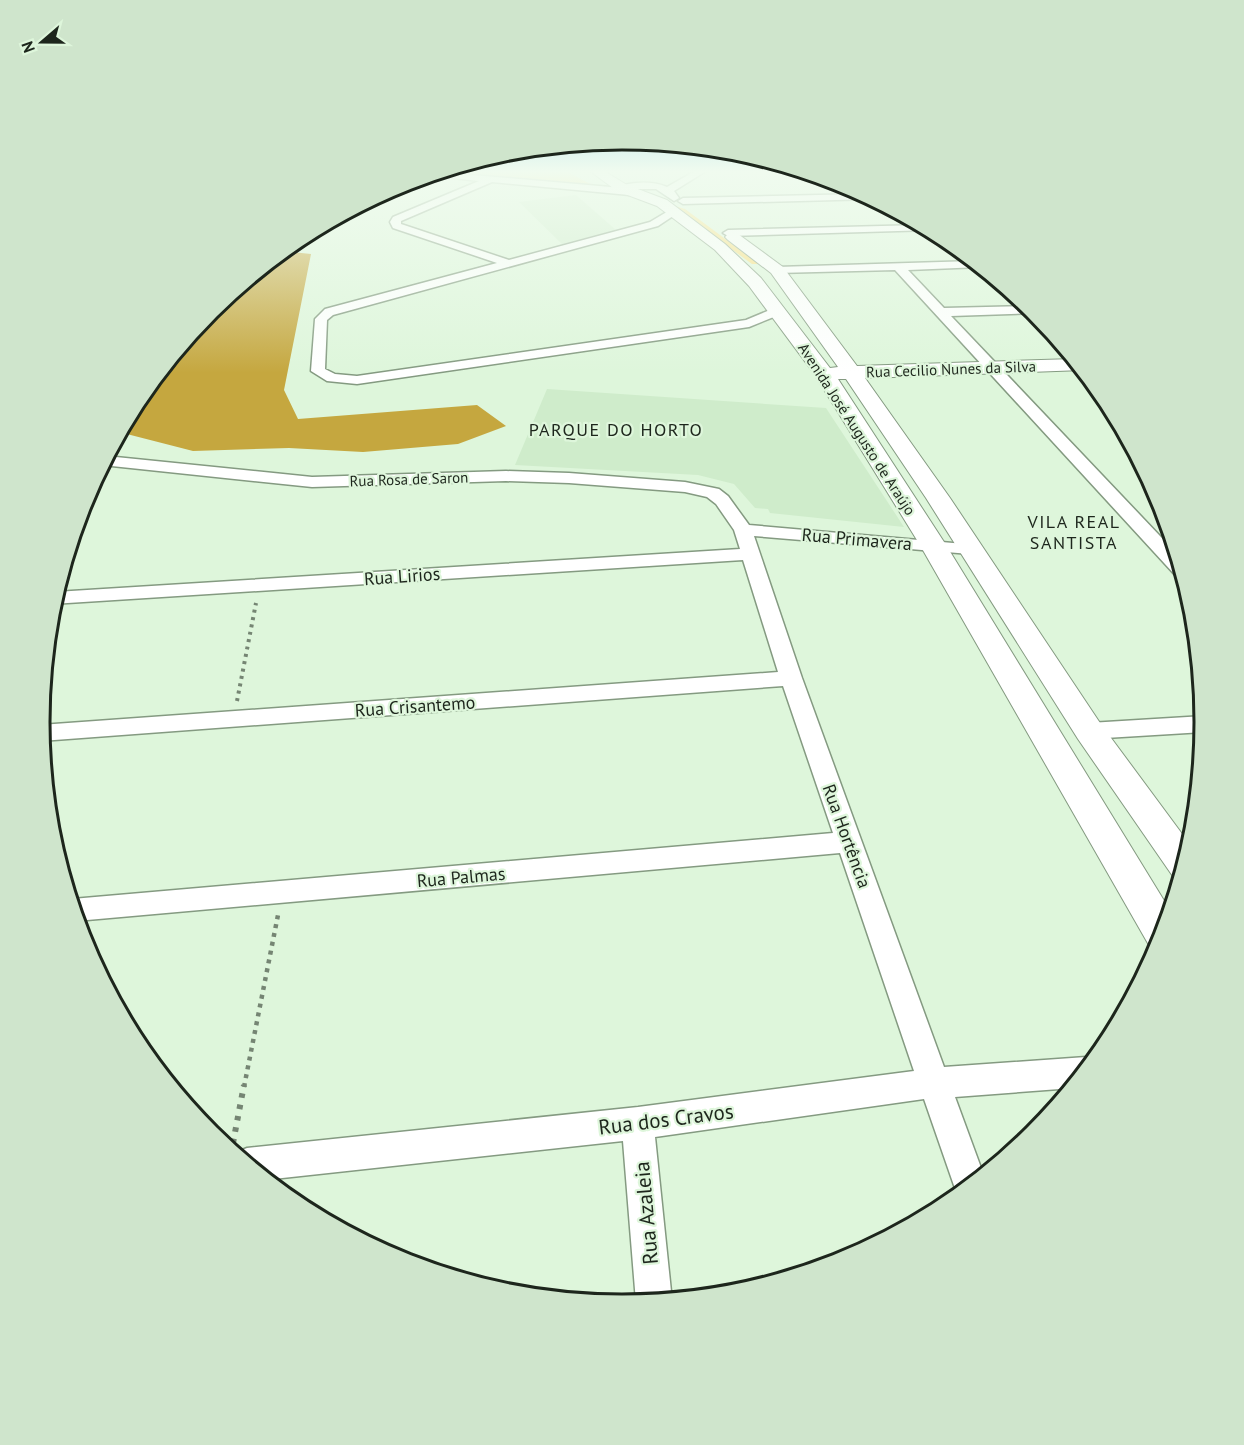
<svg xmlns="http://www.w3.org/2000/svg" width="1244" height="1445" viewBox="0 0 1244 1445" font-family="'PT Sans',sans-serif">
<rect width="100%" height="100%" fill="#def6db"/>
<g fill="#cfeccb">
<polygon points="576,195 616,230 562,244 519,202"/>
<polygon points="547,389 826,408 904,527 770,513 768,509 755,508 734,484 698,475 515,465"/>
</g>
<g fill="#fddd7a">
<polygon points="443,171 566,171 592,185 439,172"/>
<polygon points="671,205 685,209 759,264 752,264"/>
</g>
<polygon fill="#c5a73f" points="282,251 311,254 284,390 298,419 477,405 506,426 458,444 363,452 289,448 193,451 119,432 137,398 210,310"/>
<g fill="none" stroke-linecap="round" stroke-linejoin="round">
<g stroke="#849a81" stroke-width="3">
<g id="street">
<path d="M695,171h11l-32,20 5,7 -5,3 -18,-12h-26l13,2 2,2 -5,3 -148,-14 -91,39v3l108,36 141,-38 20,-12 9,2 -21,14 -325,89 -6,5 -2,49 10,5 22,2 389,-56 31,-13 6,4 -2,3 -32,13 -392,57 -30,-3 -16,-10 4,-52 10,-10 172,-46 -104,-35 -3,-6 3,-5 86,-36 -52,-6 11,-3 184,16 1,-3c15,-3 29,-4 44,2z"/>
<polygon points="864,194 873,199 683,204 678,201 683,198"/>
<polygon points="922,225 932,230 728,236 723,233 728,230"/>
<polygon points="974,261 981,267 908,270 944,308 1029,306 1037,313 951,316 1178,555 1184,577 1176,576 895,270 777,273 771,270 777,267"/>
<polygon points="106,456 312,477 506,471 569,473 685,482 719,489 728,496 749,525 976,545 979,549 976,553 970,554 754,536 802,678 944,1067 1086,1057 1095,1061 1073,1088 955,1097 984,1176 958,1197 924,1099 655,1137 672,1301 637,1304 636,1302 623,1141 264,1180 235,1155 235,1153 247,1148 638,1107 914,1071 840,853 76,921 69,900 72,899 833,833 783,686 41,741 40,725 778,672 743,560 52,604 55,592 740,549 734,530 716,504 707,497 685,492 569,483 506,481 312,487 102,465"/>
<polygon points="1204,716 1204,732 1089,739 1081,737 1078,731 1081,725 1089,723"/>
</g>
</g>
<g stroke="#849a81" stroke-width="2">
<polygon id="secondary" points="590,171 604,171 627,185 667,200 725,244 761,278 830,368 838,367 771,273 728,240 725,237 728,234 738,234 783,267 857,366 1074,359 1083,370 865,378 950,498 1100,723 1191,846 1181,878 1172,875 1078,739 926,498 846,379 838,379 946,545 1171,912 1159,950 1150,947 920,545 815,375 749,286 715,250 657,206 617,191"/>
</g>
<polyline stroke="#758573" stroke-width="4" stroke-dasharray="3 4.5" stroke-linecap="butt" points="237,701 256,603"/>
<polyline stroke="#758573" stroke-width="4.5" stroke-dasharray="4 5" stroke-linecap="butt" points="244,1087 278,915"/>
<polyline stroke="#758573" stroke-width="6" stroke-dasharray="4.5 7" stroke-linecap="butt" points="233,1143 244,1085"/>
<use href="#street" fill="#fff" fill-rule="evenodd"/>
<use href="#secondary" fill="#fff" fill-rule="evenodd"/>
</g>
<linearGradient id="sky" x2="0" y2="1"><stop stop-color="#6ac8e4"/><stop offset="0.46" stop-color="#f0fbef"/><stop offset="1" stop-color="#f0fbef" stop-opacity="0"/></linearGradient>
<rect width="1244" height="373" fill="url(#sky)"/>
<g text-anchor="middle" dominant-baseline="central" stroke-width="4.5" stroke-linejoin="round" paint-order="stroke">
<g font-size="15" fill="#1d261c" stroke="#def6db">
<text transform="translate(951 369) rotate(-2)">Rua Cecilio Nunes da Silva</text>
<text transform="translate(857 429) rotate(57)">Avenida José Augusto de Araújo</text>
<text transform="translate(409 479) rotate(-2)">Rua Rosa de Saron</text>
</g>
<g font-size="18" letter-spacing="1.5" fill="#1d261c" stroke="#def6db">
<text x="616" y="429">PARQUE DO HORTO</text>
<text x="1074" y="521">VILA REAL<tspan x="1074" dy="21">SANTISTA</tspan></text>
</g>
<g font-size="18" fill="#1d261c" stroke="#def6db">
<text transform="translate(857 539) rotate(5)">Rua Primavera</text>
<text transform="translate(402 576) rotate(-4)">Rua Lirios</text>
<text transform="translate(415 706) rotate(-4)">Rua Crisantemo</text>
<text transform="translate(847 836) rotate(70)">Rua Hortência</text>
<text transform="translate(461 877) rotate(-5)">Rua Palmas</text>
</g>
<g font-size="21" fill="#1d261c" stroke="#def6db">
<text transform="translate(666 1119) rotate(-7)">Rua dos Cravos</text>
<text transform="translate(646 1213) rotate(-95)">Rua Azaleia</text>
</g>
</g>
<path d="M0 0H1244V1445H0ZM50 722a572 572 0 1 1 1144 0a572 572 0 1 1-1144 0Z" fill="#cfe5cc" fill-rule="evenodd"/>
<path fill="none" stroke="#1d261c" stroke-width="3" d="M50 722a572 572 0 1 1 1144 0a572 572 0 1 1-1144 0Z"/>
<g transform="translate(42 42) rotate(250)" stroke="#def6db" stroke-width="4.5" paint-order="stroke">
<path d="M0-4.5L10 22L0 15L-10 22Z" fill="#1d261c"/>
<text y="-9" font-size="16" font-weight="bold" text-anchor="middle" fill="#1d261c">N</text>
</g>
</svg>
